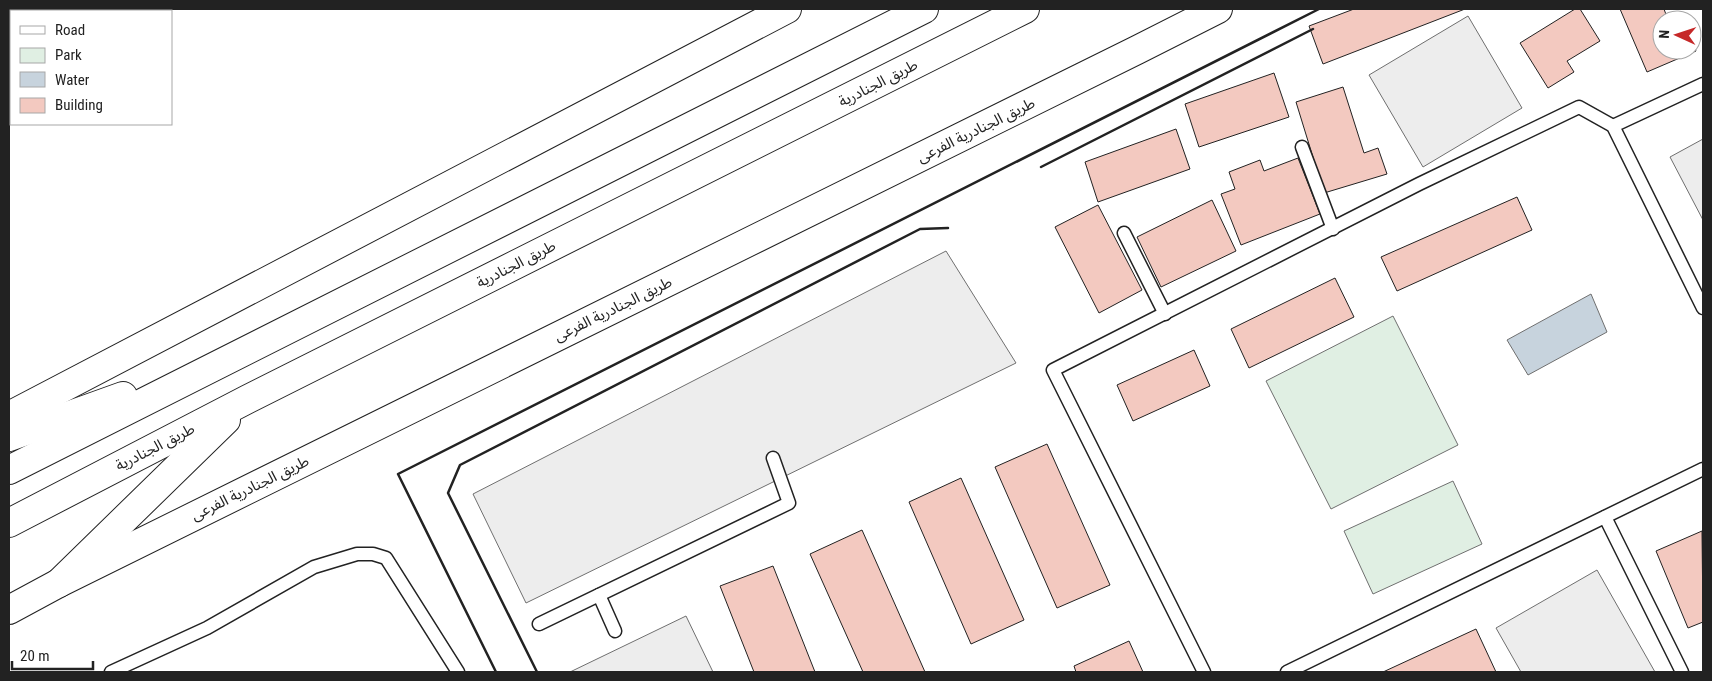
<svg xmlns="http://www.w3.org/2000/svg" width="1712" height="681" viewBox="0 0 1712 681" font-family="'Roboto Condensed','Noto Sans Arabic',sans-serif">
<rect width="100%" height="100%" fill="#fff"/>
<g fill="#e0efe3" stroke="#6f6f6f">
<polygon points="1393,316 1458,445 1331,509 1266,381"/>
<polygon points="1453,481 1482,544 1373,594 1344,531"/>
</g>
<g fill="#ededed" stroke="#6f6f6f">
<polygon points="1468,16 1522,108 1423,167 1369,75"/>
<polygon points="1703,139 1703,220 1670,157"/>
<polygon points="946,251 1016,363 526,603 473,494"/>
<polygon points="1597,570 1655,672 1521,672 1496,628"/>
<polygon points="686,616 713,672 570,672"/>
</g>
<polygon fill="#c7d3dd" stroke="#6f6f6f" points="1591,294 1607,332 1528,375 1507,340"/>
<g fill="#f3c9c0" stroke="#222">
<polygon points="1354,9 1465,9 1323,64 1309,26"/>
<polygon points="1575,9 1580,9 1600,41 1567,61 1574,72 1548,88 1520,43"/>
<polygon points="1620,9 1664,9 1668,20 1662,20 1662,50 1692,50 1692,43 1696,51 1647,72"/>
<polygon points="1274,73 1289,117 1199,147 1185,104"/>
<polygon points="1343,87 1364,153 1378,148 1387,174 1324,193 1296,102"/>
<polygon points="1176,129 1190,169 1098,202 1085,162"/>
<polygon points="1298,158 1320,214 1241,245 1221,194 1235,189 1229,172 1260,160 1264,171"/>
<polygon points="1517,197 1532,230 1397,291 1381,257"/>
<polygon points="1212,200 1236,251 1161,287 1137,237"/>
<polygon points="1098,205 1142,290 1099,313 1055,227"/>
<polygon points="1335,278 1354,317 1249,368 1231,329"/>
<polygon points="1194,350 1210,386 1133,421 1117,385"/>
<polygon points="1047,444 1110,585 1057,608 995,467"/>
<polygon points="961,478 1024,620 971,644 909,502"/>
<polygon points="862,530 925,672 863,672 810,554"/>
<polygon points="1702,531 1703,622 1688,628 1656,551"/>
<polygon points="773,566 815,672 754,672 720,586"/>
<polygon points="1476,629 1496,672 1383,672"/>
<polygon points="1129,641 1143,672 1076,672 1074,666"/>
</g>
<g fill="none" stroke-linecap="round" stroke-linejoin="round">
<g stroke="#222" stroke-width="15">
<g id="service">
<polyline points="1613,126 1703,84"/>
<polyline points="1302,147 1333,229"/>
<polyline points="1124,233 1165,314"/>
<polyline points="1605,517 1682,672"/>
<polyline points="599,595 615,631"/>
<polyline points="539,624 789,503 773,458"/>
<polyline points="111,672 207,628 314,567 357,554 373,554 386,558 458,672"/>
<polyline points="1204,672 1053,370 1419,184 1579,107 1613,126 1703,308"/>
<polyline points="1287,672 1703,469"/>
</g>
</g>
<g stroke="#222" stroke-width="30">
<g id="tertiary">
<polyline points="9,416 787,9"/>
<polyline points="9,610 59,583 1137,50 1218,9"/>
</g>
</g>
<g stroke="#222" stroke-width="30">
<g id="motorway">
<polyline points="9,437 123,396"/>
<polyline points="9,470 924,9"/>
<polyline points="9,523 248,399 1025,9"/>
<polyline points="59,583 226,420"/>
</g>
</g>
<use href="#service" stroke="#fff" stroke-width="12"/>
<use href="#tertiary" stroke="#fff" stroke-width="28"/>
<use href="#motorway" stroke="#fff" stroke-width="28"/>
<g stroke="#222" stroke-width="2.5">
<polyline points="1041,167 1313,29"/>
<polyline points="496,672 398,474 1319,9"/>
<polyline points="537,672 448,493 460,465 920,229 948,228"/>
</g>
</g>
<g text-anchor="middle" dominant-baseline="central" stroke-width="4" stroke-linejoin="round" paint-order="stroke">
<g font-size="15" fill="#222" stroke="#fff">
<text transform="translate(878 83) rotate(-27)">طريق الجنادرية</text>
<text transform="translate(976 130) rotate(-26)">طريق الجنادرية الفرعى</text>
<text transform="translate(516 264) rotate(-27)">طريق الجنادرية</text>
<text transform="translate(613 309) rotate(-26)">طريق الجنادرية الفرعى</text>
<text transform="translate(155 447) rotate(-27)">طريق الجنادرية</text>
<text transform="translate(250 488) rotate(-26)">طريق الجنادرية الفرعى</text>
</g>
</g>
<rect width="1712" height="681" fill="none" stroke="#222222" stroke-width="20"/>
<rect x="10" y="10" width="162" height="115" fill="#ffffff" stroke="#a7a7a7"/>
<rect x="20" y="26" width="25" height="8" fill="#ffffff" stroke="#a7a7a7"/>
<text x="55" y="35" font-size="15" fill="#222222">Road</text>
<rect x="20" y="48" width="25" height="15" fill="#e0efe3" stroke="#a7a7a7"/>
<text x="55" y="60" font-size="15" fill="#222222">Park</text>
<rect x="20" y="72" width="25" height="15" fill="#c7d3dd" stroke="#a7a7a7"/>
<text x="55" y="85" font-size="15" fill="#222222">Water</text>
<rect x="20" y="98" width="25" height="15" fill="#f3c9c0" stroke="#a7a7a7"/>
<text x="55" y="110" font-size="15" fill="#222222">Building</text>
<g transform="translate(1677 35) rotate(273)"><circle r="24" fill="#ffffff" stroke="#a7a7a7"/>
<path d="M0-4L9 19L0 12L-9 19Z" fill="#c62828"/>
<text y="-8" font-size="14" font-weight="bold" text-anchor="middle" fill="#222222">N</text>
</g>
<path d="M12 661v8h81v-8" fill="none" stroke="#222222" stroke-width="2.5"/>
<text x="20" y="661" font-size="15" fill="#222222" stroke="#ffffff" stroke-width="4" paint-order="stroke">20 m</text>
</svg>
